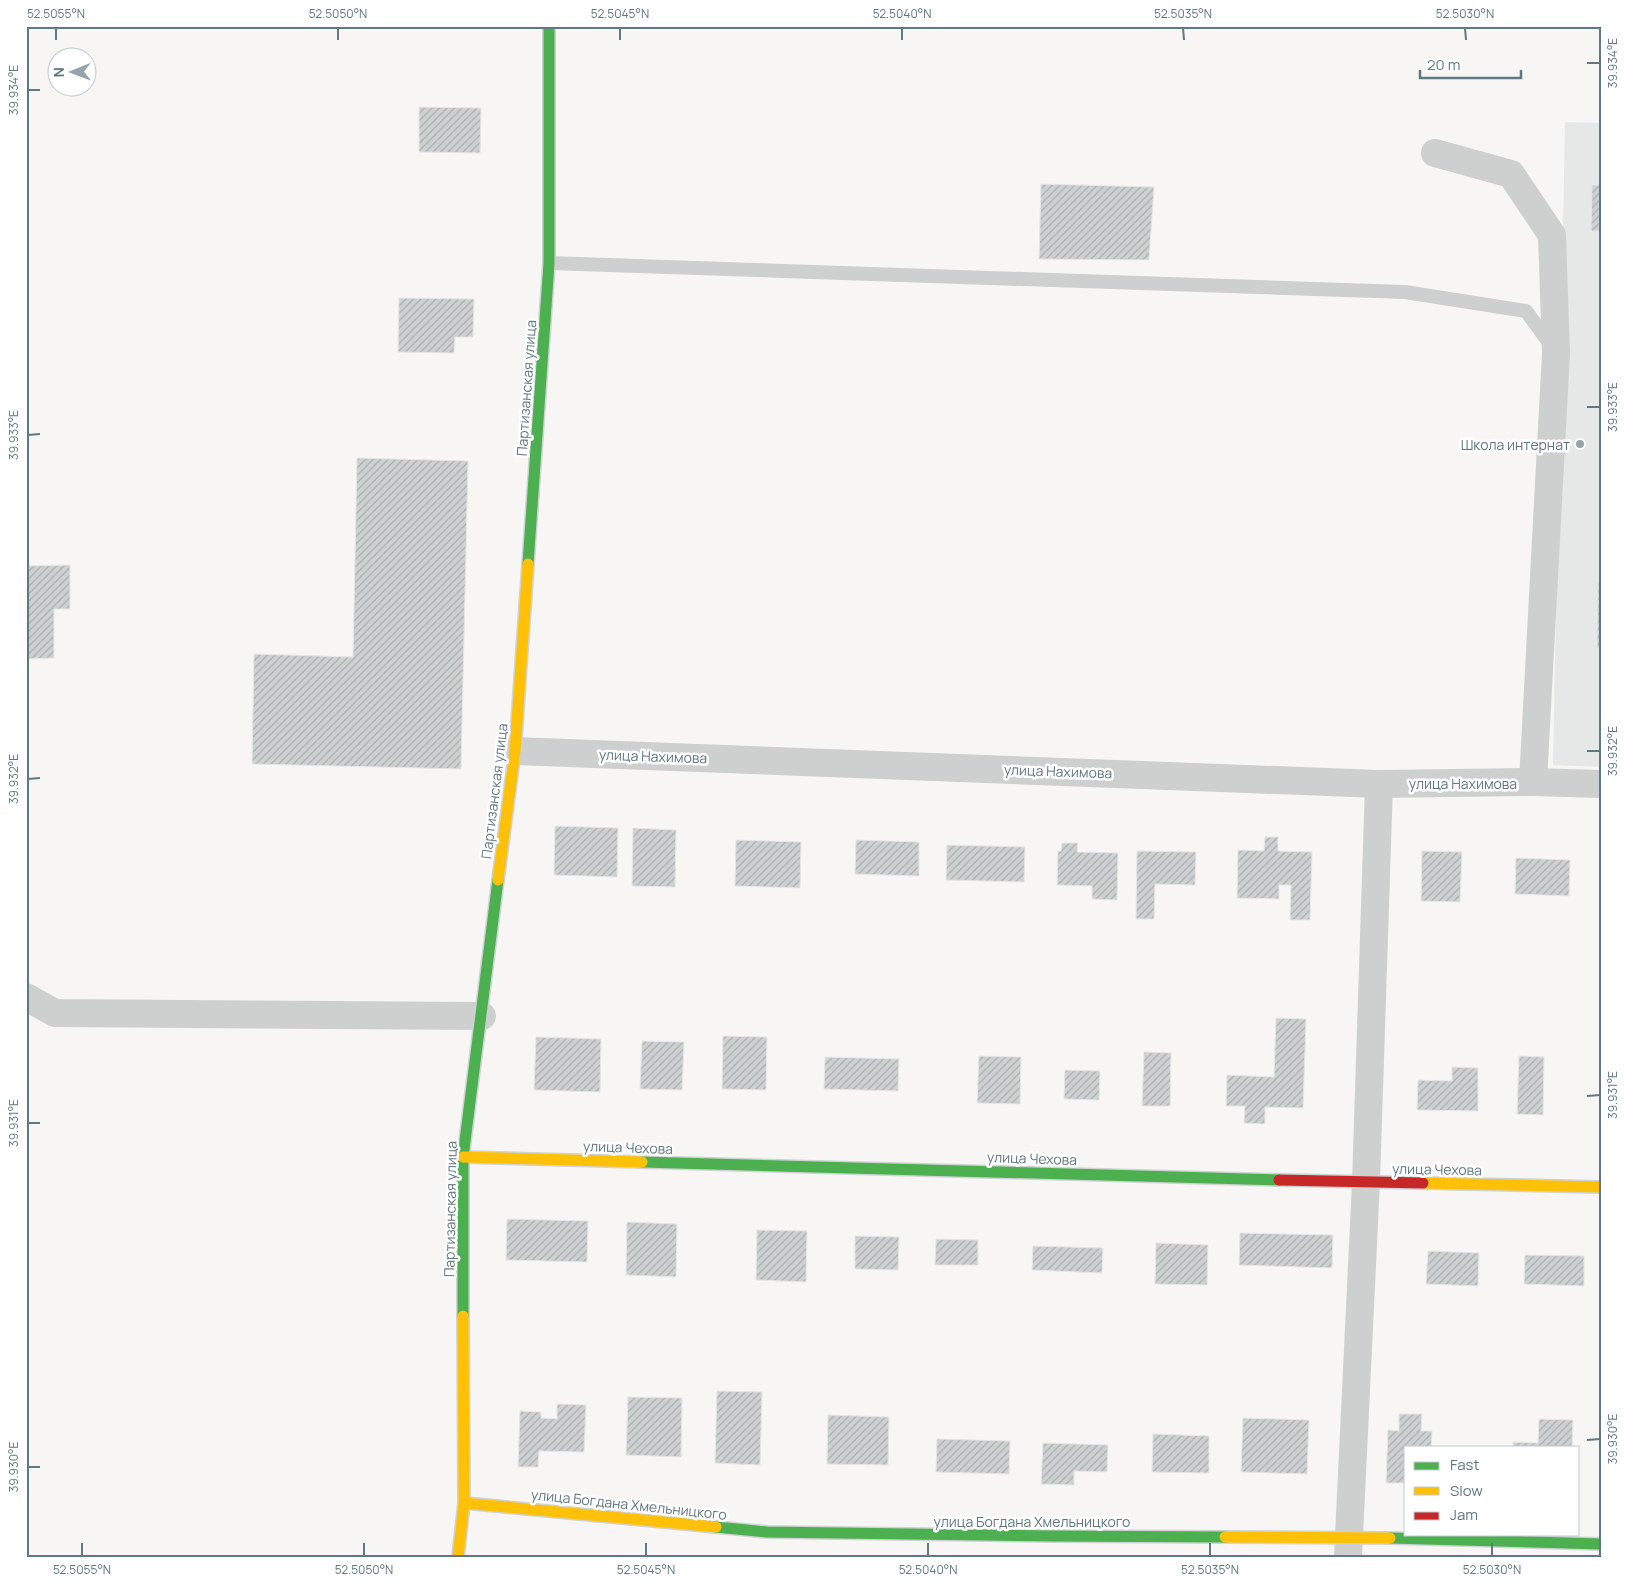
<svg xmlns="http://www.w3.org/2000/svg" width="1627" height="1583" viewBox="0 0 1627 1583" font-family="Manrope,sans-serif">
<defs>
<pattern id="building-hatch" width="6" height="6" patternUnits="userSpaceOnUse" patternTransform="scale(1.25)"><rect width="6" height="6" fill="#ced1d1"/><path d="M-1 1l2-2M0 6l6-6M5 7l2-2" fill="none" stroke="#abaeaf"/></pattern>
</defs>
<rect width="100%" height="100%" fill="#f7f6f5"/>
<polygon fill="#e6e8e7" points="1565,122 1601,123 1601,767 1553,765"/>
<g fill="url(#building-hatch)" stroke="#e6e6e5">
<polygon points="419,107 481,108 480,153 419,152"/>
<polygon points="1041,184 1154,187 1149,260 1039,259"/>
<polygon points="1592,185 1601,185 1601,231 1591,231"/>
<polygon points="399,298 474,299 473,337 455,337 454,353 398,352"/>
<polygon points="357,458 468,461 461,769 252,764 254,654 353,657"/>
<polygon points="70,565 70,609 54,609 54,658 26,659 26,566"/>
<polygon points="1598,583 1601,583 1601,648 1597,648"/>
<polygon points="555,826 618,828 617,877 554,875"/>
<polygon points="633,828 676,830 675,887 632,886"/>
<polygon points="1265,837 1278,837 1278,851 1312,852 1310,920 1290,920 1291,885 1279,885 1279,899 1237,898 1238,850 1264,851"/>
<polygon points="736,840 801,842 800,888 735,886"/>
<polygon points="856,840 919,842 919,876 855,874"/>
<polygon points="1062,843 1078,843 1077,852 1118,853 1117,900 1092,899 1092,886 1057,885 1058,851 1061,851"/>
<polygon points="947,845 1025,847 1024,882 946,880"/>
<polygon points="1137,851 1196,852 1195,885 1155,884 1154,919 1136,919"/>
<polygon points="1422,851 1462,852 1460,902 1421,901"/>
<polygon points="1516,858 1570,860 1569,896 1515,894"/>
<polygon points="1276,1018 1306,1019 1303,1108 1265,1107 1265,1124 1244,1123 1245,1106 1226,1106 1227,1075 1274,1077"/>
<polygon points="723,1036 767,1037 766,1090 722,1089"/>
<polygon points="536,1037 601,1039 600,1092 534,1090"/>
<polygon points="642,1041 684,1042 682,1090 640,1089"/>
<polygon points="1144,1052 1171,1053 1170,1106 1142,1106"/>
<polygon points="979,1056 1021,1057 1020,1104 977,1103"/>
<polygon points="1519,1056 1544,1057 1543,1115 1517,1114"/>
<polygon points="825,1057 899,1059 898,1091 824,1089"/>
<polygon points="1452,1067 1478,1068 1478,1111 1417,1110 1418,1080 1452,1081"/>
<polygon points="1065,1070 1100,1071 1099,1100 1064,1099"/>
<polygon points="507,1219 588,1221 587,1262 506,1260"/>
<polygon points="627,1222 677,1224 676,1277 626,1275"/>
<polygon points="757,1230 807,1231 806,1282 756,1280"/>
<polygon points="1240,1233 1333,1235 1332,1268 1239,1265"/>
<polygon points="855,1236 899,1237 898,1270 855,1269"/>
<polygon points="936,1239 978,1240 978,1265 935,1265"/>
<polygon points="1156,1243 1208,1245 1207,1285 1155,1284"/>
<polygon points="1033,1246 1103,1248 1102,1273 1032,1270"/>
<polygon points="1428,1251 1479,1253 1478,1286 1426,1284"/>
<polygon points="1525,1255 1584,1256 1584,1286 1524,1284"/>
<polygon points="717,1391 762,1392 760,1465 715,1463"/>
<polygon points="628,1397 682,1398 681,1457 626,1455"/>
<polygon points="557,1404 586,1405 584,1452 539,1451 538,1467 518,1467 520,1411 541,1412 541,1418 557,1419"/>
<polygon points="1399,1414 1422,1414 1421,1431 1432,1431 1431,1447 1406,1447 1406,1483 1386,1483 1388,1430 1399,1431"/>
<polygon points="828,1415 889,1417 888,1465 827,1464"/>
<polygon points="1243,1418 1309,1420 1307,1474 1241,1472"/>
<polygon points="1539,1419 1573,1420 1572,1447 1513,1447 1513,1442 1538,1443"/>
<polygon points="1153,1434 1209,1436 1209,1473 1152,1472"/>
<polygon points="937,1439 1010,1441 1009,1474 936,1472"/>
<polygon points="1043,1443 1108,1445 1107,1472 1074,1471 1074,1485 1041,1484"/>
</g>
<g fill="none" stroke-linecap="round" stroke-linejoin="round">
<g stroke="#d0d3d4" stroke-width="14">
<g id="fast">
<polyline points="528,564 549,263 549,26"/>
<polyline points="642,1162 1279,1180"/>
<polyline points="463,1316 463,1157 498,880"/>
<polyline points="716,1527 767,1532 1052,1536 1225,1537"/>
<polyline points="1390,1538 1601,1544"/>
</g>
</g>
<g stroke="#d0d3d4" stroke-width="14">
<g id="slow">
<polyline points="498,880 515,751 528,564"/>
<polyline points="463,1157 642,1162"/>
<polyline points="1423,1183 1601,1187"/>
<polyline points="464,1503 716,1527"/>
<polyline points="1225,1537 1390,1538"/>
<polyline points="458,1557 464,1503 463,1316"/>
</g>
</g>
<g stroke="#d0d3d4" stroke-width="14">
<polyline id="jam" points="1279,1180 1423,1183"/>
</g>
<polyline stroke="#ced0d0" stroke-width="14" points="549,263 1405,292 1526,311 1553,348"/>
<g stroke="#ced0d0" stroke-width="28">
<polyline points="1435,153 1511,174 1552,235 1556,353 1533,782"/>
<polyline points="515,751 1379,784 1533,782 1601,784"/>
<polyline points="26,997 55,1013 482,1016"/>
<polyline points="1348,1557 1366,1182 1379,784"/>
</g>
<use href="#fast" stroke="#4caf50" stroke-width="11"/>
<use href="#slow" stroke="#ffc107" stroke-width="11"/>
<use href="#jam" stroke="#c62828" stroke-width="11"/>
</g>
<path fill="none" stroke="#607881" stroke-width="2" d="M56,28v12M338,28v12M620,28v12M902,28v12M1183,28l1,12M1465,28l1,12M1587,63h13M28,90h12M1587,407h13M28,435l12,-1M1587,751h13M28,779l12,-1M1587,1096l13,-1M28,1123h12M1587,1440l13,-1M28,1467h12M82,1543v13M364,1543v13M646,1543v13M928,1543v13M1210,1543v13M1492,1543v13"/>
<circle fill="#95a4aa" stroke="#fff" stroke-width="2" cx="1580" cy="444" r="5"/>
<g text-anchor="middle" dominant-baseline="central" stroke-width="5" stroke-linejoin="round" paint-order="stroke">
<g font-size="14" fill="#607881" stroke="#fff">
<text transform="translate(526 388) rotate(-86)">Партизанская улица</text>
<text transform="translate(653 756) rotate(2)">улица Нахимова</text>
<text transform="translate(1058 771) rotate(2)">улица Нахимова</text>
<text x="1463" y="783">улица Нахимова</text>
<text transform="translate(494 791) rotate(-83)">Партизанская улица</text>
<text transform="translate(628 1147) rotate(2)">улица Чехова</text>
<text transform="translate(1032 1158) rotate(2)">улица Чехова</text>
<text transform="translate(1437 1169) rotate(1)">улица Чехова</text>
<text transform="translate(450 1209) rotate(-89)">Партизанская улица</text>
<text transform="translate(629 1504) rotate(6)">улица Богдана Хмельницкого</text>
<text x="1032" y="1521">улица Богдана Хмельницкого</text>
</g>
<g font-size="14" fill="#607881" stroke="#fff" text-anchor="end">
<text x="1570" y="444">Школа интернат</text>
</g>
</g>
<rect width="1627" height="1583" fill="none" stroke="#ffffff" stroke-width="55"/>
<rect x="1404" y="1446" width="175" height="90" fill="#ffffff" stroke="#bfc9cd"/>
<rect x="1414" y="1462" width="25" height="8" fill="#4caf50" stroke="#bfc9cd"/>
<text x="1450" y="1470" font-size="15" fill="#607881">Fast</text>
<rect x="1414" y="1487" width="25" height="8" fill="#ffc107" stroke="#bfc9cd"/>
<text x="1450" y="1496" font-size="15" fill="#607881">Slow</text>
<rect x="1414" y="1512" width="25" height="8" fill="#c62828" stroke="#bfc9cd"/>
<text x="1450" y="1520" font-size="15" fill="#607881">Jam</text>
<g transform="translate(72 72) rotate(269)"><circle r="24" fill="#ffffff" stroke="#bfc9cd"/>
<path d="M0-4L9 19L0 12L-9 19Z" fill="#95a4aa"/>
<text y="-8" font-size="14" font-weight="bold" text-anchor="middle" fill="#607881">N</text>
</g>
<path d="M1420 70v8h101v-8" fill="none" stroke="#607881" stroke-width="2.5"/>
<text x="1427" y="70" font-size="15" fill="#607881" stroke="#ffffff" stroke-width="4" paint-order="stroke">20 m</text>
<rect x="28" y="28" width="1572" height="1528" fill="none" stroke="#607881" stroke-width="2"/>
<g font-size="12" text-anchor="middle" fill="#607881">
<text x="56" y="18">52.5055°N</text>
<text x="338" y="18">52.5050°N</text>
<text x="620" y="18">52.5045°N</text>
<text x="902" y="18">52.5040°N</text>
<text x="1183" y="18">52.5035°N</text>
<text x="1465" y="18">52.5030°N</text>
<text transform="translate(1613 63) rotate(-90)" y="4">39.934°E</text>
<text transform="translate(14 90) rotate(-90)" y="4">39.934°E</text>
<text transform="translate(1613 407) rotate(-90)" y="4">39.933°E</text>
<text transform="translate(14 435) rotate(-90)" y="4">39.933°E</text>
<text transform="translate(1613 751) rotate(-90)" y="4">39.932°E</text>
<text transform="translate(14 779) rotate(-90)" y="4">39.932°E</text>
<text transform="translate(1613 1095) rotate(-90)" y="4">39.931°E</text>
<text transform="translate(14 1123) rotate(-90)" y="4">39.931°E</text>
<text transform="translate(1613 1439) rotate(-90)" y="4">39.930°E</text>
<text transform="translate(14 1467) rotate(-90)" y="4">39.930°E</text>
<text x="82" y="1574">52.5055°N</text>
<text x="364" y="1574">52.5050°N</text>
<text x="646" y="1574">52.5045°N</text>
<text x="928" y="1574">52.5040°N</text>
<text x="1210" y="1574">52.5035°N</text>
<text x="1492" y="1574">52.5030°N</text>
</g>
</svg>
